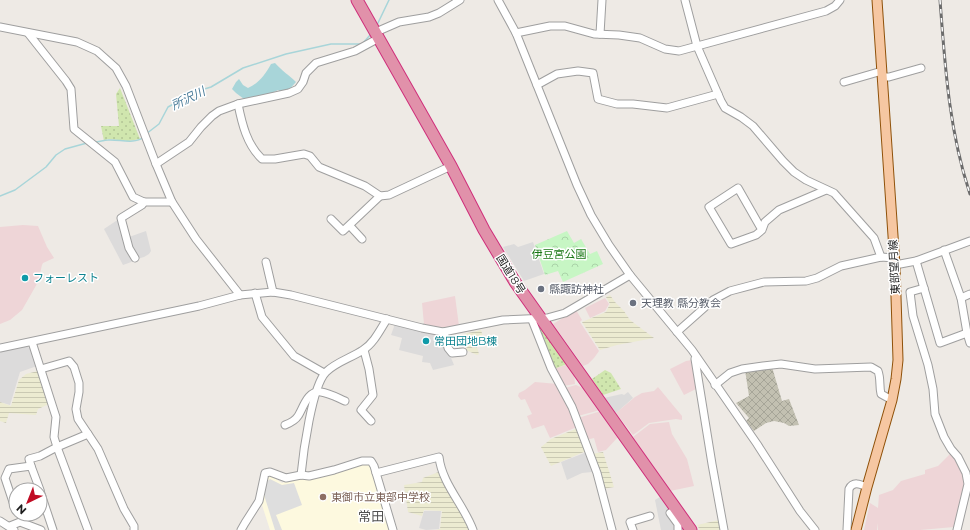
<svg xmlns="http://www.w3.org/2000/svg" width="970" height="530" viewBox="0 0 970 530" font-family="Montserrat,'Noto Sans JP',sans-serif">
<defs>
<pattern id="construction-cross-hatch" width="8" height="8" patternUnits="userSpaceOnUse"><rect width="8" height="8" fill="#c2c0b1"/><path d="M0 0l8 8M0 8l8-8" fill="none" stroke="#a6a598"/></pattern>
<pattern id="farmland-rules" width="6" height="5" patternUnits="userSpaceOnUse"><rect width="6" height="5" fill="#ecebd1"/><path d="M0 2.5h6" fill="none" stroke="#cac9b3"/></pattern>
<pattern id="grass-dots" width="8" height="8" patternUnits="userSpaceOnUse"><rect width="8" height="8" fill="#d0e6ae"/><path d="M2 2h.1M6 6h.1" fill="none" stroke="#b2c595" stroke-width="1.8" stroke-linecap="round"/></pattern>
<pattern id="park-crowns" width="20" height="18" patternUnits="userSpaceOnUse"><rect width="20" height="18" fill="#c7f6c4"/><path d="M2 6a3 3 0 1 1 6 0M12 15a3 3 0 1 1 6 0" fill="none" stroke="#aad2a8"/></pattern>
</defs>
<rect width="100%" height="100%" fill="#eeeae5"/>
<g fill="#dcdbdb">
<polygon points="119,219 134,261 123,265 104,229"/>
<polygon points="146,231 151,251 149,254 144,257 137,259 132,249 129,237"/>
<polygon points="533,242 544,274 524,281 503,247 514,244 518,247"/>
<polygon points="395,324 442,336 454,365 433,370 430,363 422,362 423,356 399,350 402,338 391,335"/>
<polygon points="26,346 31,349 37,366 20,372 10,405 0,402 0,352"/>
<polygon points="628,392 633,398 616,413 604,398 622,394 624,395"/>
<polygon points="587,452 594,469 592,472 582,473 567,480 561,462"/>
<polygon points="660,497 670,512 676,524 676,530 661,530 655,500"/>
<polygon points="424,511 441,511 439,529 426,530 419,528"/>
</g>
<g fill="#eed5d7">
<polygon points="23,225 38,226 47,247 54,258 43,263 42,265 38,282 22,310 10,320 0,324 0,227"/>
<polygon points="455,296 459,326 437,328 424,324 422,303"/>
<polygon points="605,298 609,304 605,311 590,318 585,308"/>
<polygon points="576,310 582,320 580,322 599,351 594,358 588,364 583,366 553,324"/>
<polygon points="692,360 696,389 684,395 670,369 686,361"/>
<polygon points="568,364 574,373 575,384 563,386 554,369"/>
<polygon points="535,382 558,384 570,407 577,427 550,438 544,425 532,429 527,416 532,414 525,399 521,400 518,396 519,393 525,390"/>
<polygon points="576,385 585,389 600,410 578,416 565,388"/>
<polygon points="658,387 672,404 682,416 682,420 676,419 649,423 633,435 616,413 635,397 642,393 654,391"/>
<polygon points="601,411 618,437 606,450 598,452 594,438 586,440 578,418"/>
<polygon points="669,422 672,434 687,459 694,486 670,491 633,437 650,424"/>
<polygon points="951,453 964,473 965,485 954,527 920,530 878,530 877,523 877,530 864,530 870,503 878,508 879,495 893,490 901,481 925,474 925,470 938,466"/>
</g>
<polygon fill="#fdf9df" points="371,461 393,530 270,530 262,505 265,477 271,476 282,483 301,475"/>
<polygon fill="url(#construction-cross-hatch)" points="772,367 782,401 789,399 799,425 789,426 784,423 774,421 766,423 754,431 746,421 749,418 736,403 749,396 745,370"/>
<g fill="url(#farmland-rules)">
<polygon points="610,295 615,302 624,311 630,320 654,338 617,345 600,350 582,322 606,312 610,304 606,297"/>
<polygon points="481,330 484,340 476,344 479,354 477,355 466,350 465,338 456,338 455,336"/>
<polygon points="38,371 49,404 38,409 36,415 9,413 6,423 0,421 0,402 11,406 19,380 26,374"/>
<polygon points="578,428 586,451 551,466 541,447 551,439"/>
<polygon points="603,452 614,487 603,489 592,454"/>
<polygon points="441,471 472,530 436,530 440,529 442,511 424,510 422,516 408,512 404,485 422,482 423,478"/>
<polygon points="719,520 721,530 700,530 697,525"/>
</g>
<g fill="url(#grass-dots)">
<polygon points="120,88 140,139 128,141 108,139 104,141 101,126 119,126 116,94"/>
<polygon points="535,324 539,325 567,364 554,369"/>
<polygon points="605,370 611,373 621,389 603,395 592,379"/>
</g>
<polygon fill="url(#park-crowns)" points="567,231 574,243 581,239 590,254 597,251 603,264 563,282 558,271 545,275 535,245"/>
<polygon fill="#dedede" points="270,479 282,485 294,483 302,505 276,515 282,530 275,530 265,498 265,483"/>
<path fill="#a8d5d9" d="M275,63c7,8 14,12 21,19l-9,10h-6l-3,-2 -10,5 -24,4 -8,-6 -4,-4 4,-7 3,-3 4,6 5,3c11,-5 17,-13 23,-24z"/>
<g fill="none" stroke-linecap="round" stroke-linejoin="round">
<g stroke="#a8d5d9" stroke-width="1.5">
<polyline points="377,25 389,0"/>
<polyline points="364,42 371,34"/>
<polyline points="146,134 159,124 168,107 198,91 211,87 243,68 286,54 331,44 361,44"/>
<path d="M95,142c4,0 9,-2 13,-2 12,-1 25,5 36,-3"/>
<polyline points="0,196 15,190 46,167 56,155 65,149 87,143"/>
</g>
<g stroke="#9f9f9f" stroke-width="9">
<g id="minor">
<polyline points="498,0 516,33 577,185 591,215 609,245 630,275 692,350 757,444 800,511 815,530"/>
<polyline points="685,0 697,46 721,101 725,108 741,117 753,126 783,161 794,172 806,180 834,193 874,238 881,257"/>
<polyline points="0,27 77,42 97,51 116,68 126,86 156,164 172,202 196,239 240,295"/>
<polyline points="376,32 399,22 429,17 439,13 460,0"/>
<polyline points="28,33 66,81 71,89 74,129 115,162 133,197 144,202 172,202"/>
<polyline points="516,33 550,26 565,26 594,34 619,35 640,38 665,49 679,51 826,11 835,6 840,0"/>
<polyline points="600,34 602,0"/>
<polyline points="882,77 889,77 921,68"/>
<polyline points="844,82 882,71"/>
<polyline points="537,85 557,74 578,71 593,73 598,99 617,104 633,104 667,108 718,94"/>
<path d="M238,104c4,20 9,41 24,55h13l29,-5 6,2 9,11 46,19 15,10 9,-1 62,-29"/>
<polyline points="156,164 189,142 201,127 212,116 219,111 238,104 289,93 298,89 303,82 306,73 316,63 355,51 379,38"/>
<polyline points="331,219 343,231 380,196"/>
<polyline points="350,226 362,239"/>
<polyline points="762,230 738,188 709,207 731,244 756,235 762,230 765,222 779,210 826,190"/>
<polyline points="944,250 961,298 967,333 970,343"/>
<polyline points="135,258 129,248 121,218 142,205 144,202"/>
<polyline points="916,261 940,343 967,333"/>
<polyline points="266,262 273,292"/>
<polyline points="895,265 916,261 970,241"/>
<polyline points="924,288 910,292 913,316 928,365 933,389 935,414 944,437 951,449 958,457 966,473 968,484 957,530"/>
<polyline points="255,293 262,317 294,356 324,373"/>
<polyline points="961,298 970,294"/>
<polyline points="532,320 551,368 572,407 597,473 612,530"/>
<polyline points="444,332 448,348 452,353 463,352"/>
<polyline points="677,332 713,300 730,291 764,282 806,281 817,278 841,266 881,257 894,258"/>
<polyline points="32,342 56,417 54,437 57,447 88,434"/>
<polyline points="0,348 199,306 240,295 273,292 291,295 422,328 443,332 503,320 547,318 565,313 630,275"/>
<polyline points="364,350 369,369 373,395 361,410 371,421"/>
<polyline points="695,359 712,464 724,530"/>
<polyline points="41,369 69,361 74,367 79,383 79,392 76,409 78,419 98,449 124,509 134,526 134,530"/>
<path d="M715,385l15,-12 12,-4 21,-3 18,-2 34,5 56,-2 7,4c3,8 1,15 3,23l11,6"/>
<path d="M285,425c5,-2 10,-4 13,-9 5,-7 9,-26 23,-24 8,1 17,6 24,9"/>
<polyline points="31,466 29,459 40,456 57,447 88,530"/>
<path d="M376,473l63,-16c3,27 25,48 34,73"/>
<path d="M301,475c2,-21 11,-89 25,-103 10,-10 25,-14 37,-22 11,-7 17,-20 24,-31"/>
<polyline points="40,491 53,530"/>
<polyline points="16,511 5,478 9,469 31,466 40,490"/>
<polyline points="670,513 678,524 678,530"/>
<polyline points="0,521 14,530"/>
<polyline points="10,526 20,522 41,530"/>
<polyline points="241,530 245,523 259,501 265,473 270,472 286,478 301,475 309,476 334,470 362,461 371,461 374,466 393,530"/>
<polyline points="633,530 630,522 650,516"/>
<path d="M847,530l2,-41c4,-8 11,-5 18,-2"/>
</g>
</g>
<g stroke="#8f5109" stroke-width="11">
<polyline id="major" points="856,530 867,487 892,400 896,379 898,360 895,265 877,0"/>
</g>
<g stroke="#cf2f7b" stroke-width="13">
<polyline id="highway" points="357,0 451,166 484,230 515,282 691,530"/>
</g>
<use href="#minor" stroke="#fff" stroke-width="7"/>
<use href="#major" stroke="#f6c7a2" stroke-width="9"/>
<use href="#highway" stroke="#e191aa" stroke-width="11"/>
<g stroke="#6c6c6c" stroke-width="3">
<path id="rail" d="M940,0c5,66 9,131 30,194"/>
</g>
<use href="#rail" stroke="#fff" stroke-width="1.5" stroke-dasharray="4.5" stroke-linecap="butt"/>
</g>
<g fill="#0f9aa8" stroke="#fff" stroke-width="1.5">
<circle cx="25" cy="278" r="4"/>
<circle cx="426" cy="341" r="4"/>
</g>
<g fill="#6b7280" stroke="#fff" stroke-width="1.5">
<circle cx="541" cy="289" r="4"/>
<circle cx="633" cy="303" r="4"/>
</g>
<circle fill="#8d6e63" stroke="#fff" stroke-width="1.5" cx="323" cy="497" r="4"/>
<g text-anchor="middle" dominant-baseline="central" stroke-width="3" stroke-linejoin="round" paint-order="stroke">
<g font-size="11" fill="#177612" stroke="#fff">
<text x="559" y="254">伊豆宮公園</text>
</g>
<g font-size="11" fill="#1e1e1e" stroke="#fff">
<text transform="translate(894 267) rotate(-93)">東部望月線</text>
<text transform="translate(511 274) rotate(58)">国道18号</text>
</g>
<g font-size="11" fill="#0d838f" stroke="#fff" text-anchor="start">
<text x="33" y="278">フォーレスト</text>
<text x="434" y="341">常田団地B棟</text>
</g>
<g font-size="11" fill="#5b616d" stroke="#fff" text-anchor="start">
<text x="549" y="289">縣諏訪神社</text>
<text x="641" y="303">天理教 縣分教会</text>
</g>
<g font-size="11" fill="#785e54" stroke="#fff" text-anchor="start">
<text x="331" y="497">東御市立東部中学校</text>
</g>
<g font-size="12" font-style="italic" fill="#4a7c99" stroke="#fff">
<text transform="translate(188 98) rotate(-26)">所沢川</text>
</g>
<g font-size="13" fill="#515151" stroke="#fff">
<text x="371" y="516">常田</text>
</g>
</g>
<g transform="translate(28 502) rotate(223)"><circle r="19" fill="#ffffff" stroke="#a5a5a5"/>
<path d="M0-3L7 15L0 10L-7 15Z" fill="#c00c24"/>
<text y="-6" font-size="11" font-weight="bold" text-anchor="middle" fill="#1e1e1e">N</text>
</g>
</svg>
